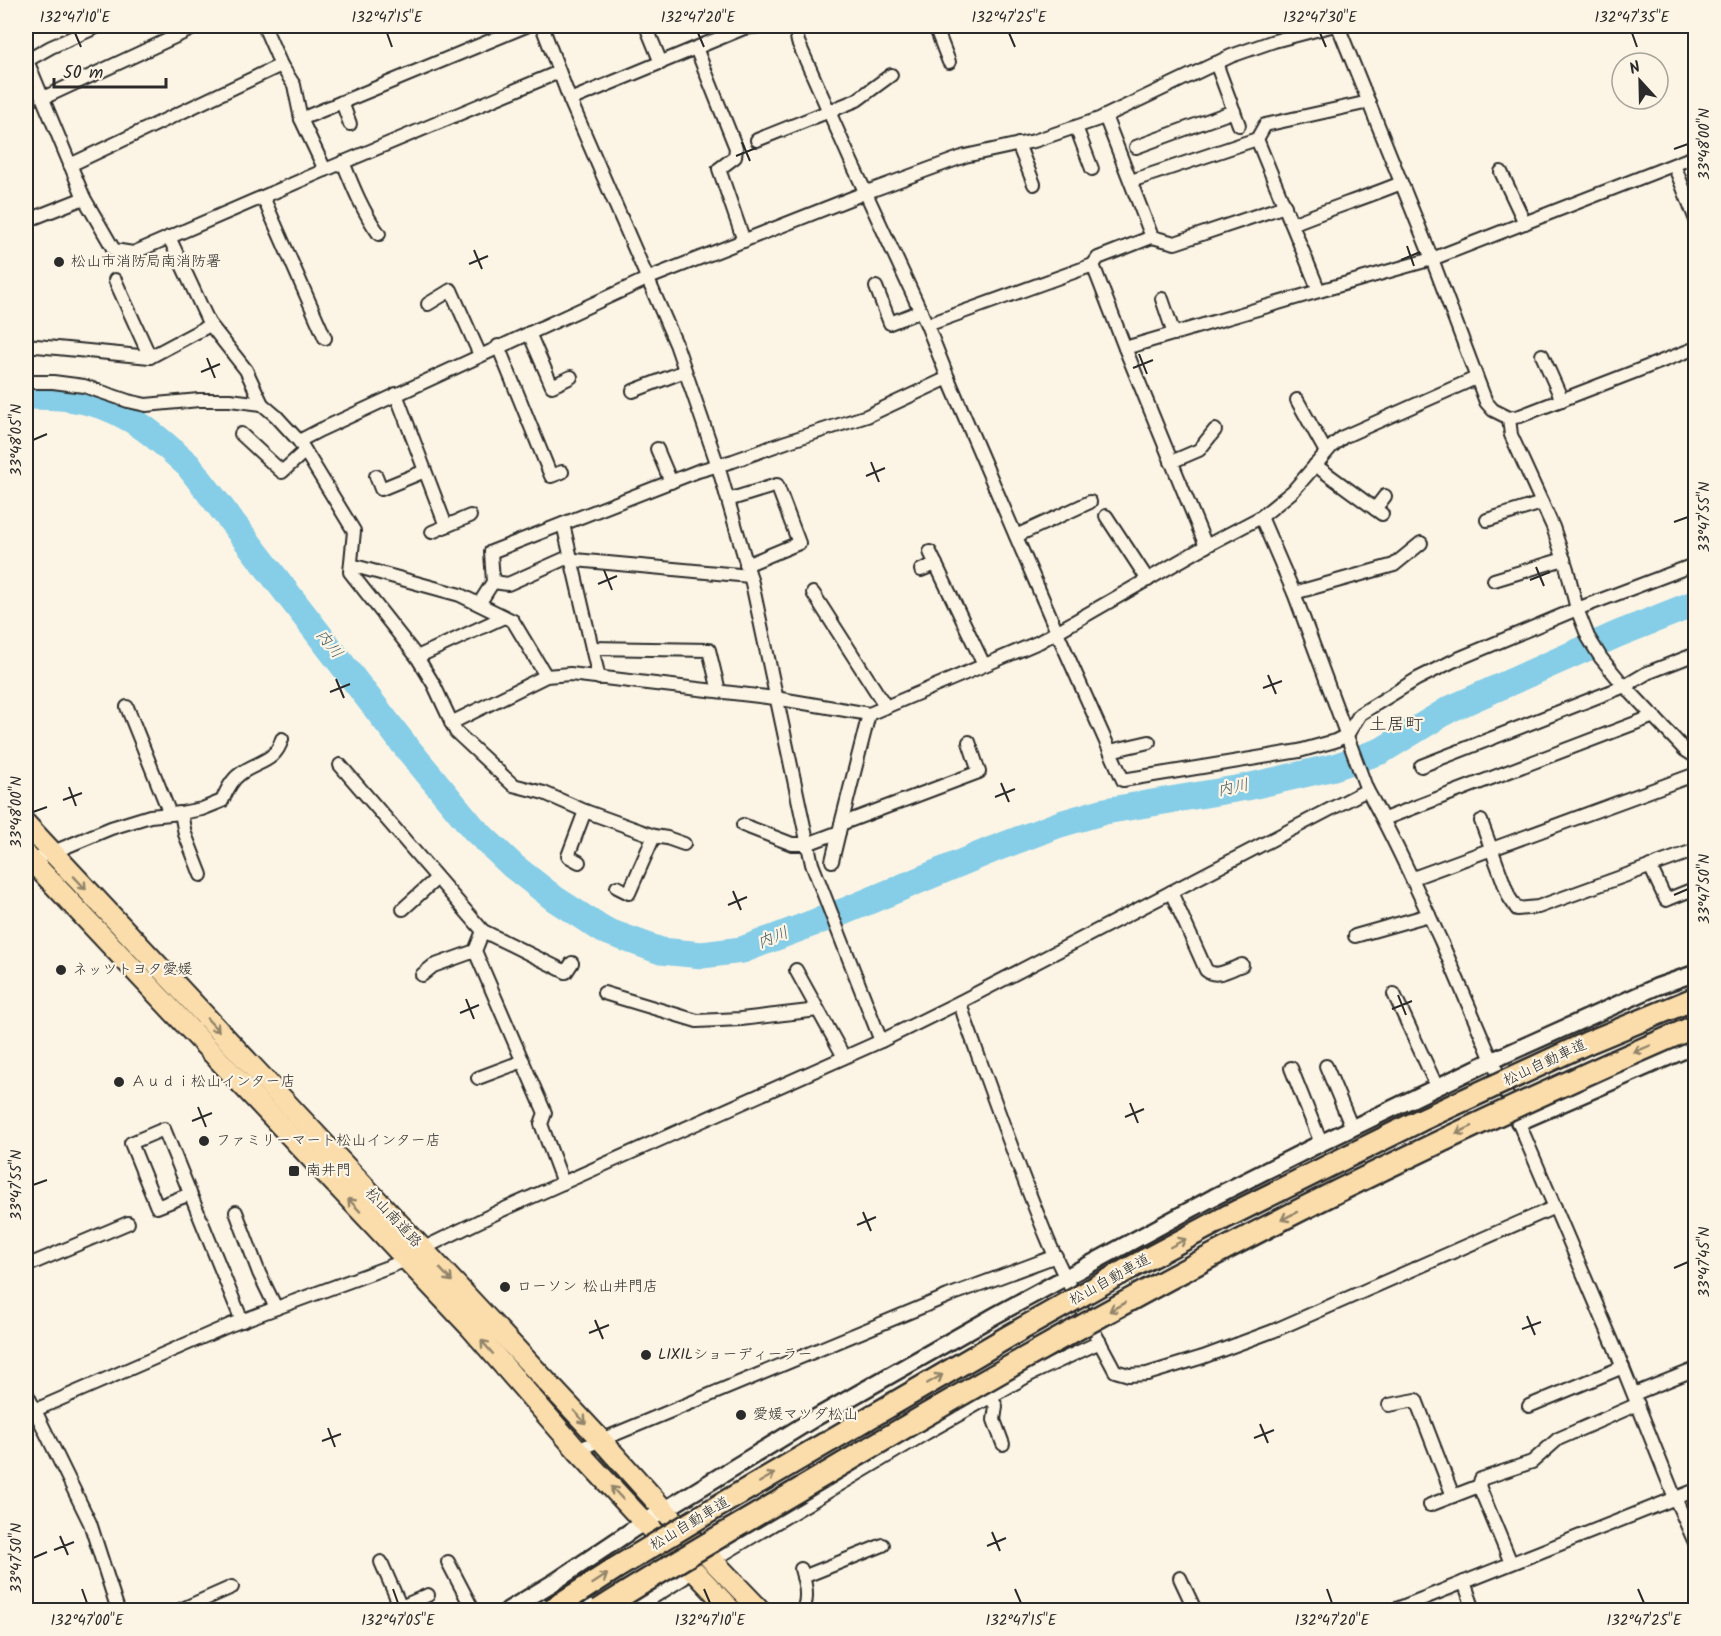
<svg xmlns="http://www.w3.org/2000/svg" width="1721" height="1636" viewBox="0 0 1721 1636" font-family="Kalam,'Klee One',sans-serif">
<rect width="100%" height="100%" fill="#fcf5e5"/>
<filter id="ink" filterUnits="userSpaceOnUse"><feTurbulence type="fractalNoise" baseFrequency=".0167" numOctaves="2"/><feDisplacementMap in="SourceGraphic" scale="12" xChannelSelector="R" yChannelSelector="G"/><feConvolveMatrix kernelMatrix="1 2 1 2 8 2 1 2 1" color-interpolation-filters="sRGB"/></filter>
<g filter="url(#ink)">
<g fill="none" stroke-linecap="round" stroke-linejoin="round">
<path stroke="#86cde7" stroke-width="27" d="M26,396c13,0 28,0 42,2 54,7 81,32 120,67l215,278 71,86 39,37 42,33 48,31 58,21 41,4 40,-5 103,-39 149,-62 66,-25 45,-13 142,-24 87,-20 47,-16 69,-42 168,-75 78,-31"/>
<g stroke="#2b2b2b" stroke-width="16">
<g id="minor">
<polyline points="264,26 281,65 294,85 301,119 325,170"/>
<polyline points="542,26 570,100 676,344 718,466 752,583 812,864 881,1041"/>
<polyline points="646,26 661,63"/>
<polyline points="795,26 798,42 851,161 927,325 948,378 1057,632 1123,780 1299,751 1335,741 1347,735 1360,714 1417,679 1453,661 1577,609 1696,564"/>
<polyline points="935,26 949,62"/>
<polyline points="1338,26 1432,259 1486,402 1493,410 1509,418 1520,416 1696,348"/>
<polyline points="696,48 736,148 735,157 719,169 744,241"/>
<polyline points="26,58 84,198 114,250 133,253 325,170 559,72"/>
<polyline points="26,61 51,47 99,26"/>
<polyline points="1216,63 1239,125"/>
<polyline points="43,98 198,26"/>
<polyline points="570,100 744,28 759,26"/>
<polyline points="342,102 350,124"/>
<polyline points="1105,116 1152,237 1175,243 1285,206"/>
<polyline points="301,119 526,26"/>
<polyline points="1076,127 1092,169"/>
<polyline points="1257,139 1319,291"/>
<polyline points="757,140 857,100 891,75"/>
<polyline points="1018,144 1034,184"/>
<polyline points="1136,147 1234,111"/>
<path d="M343,162c10,25 20,50 36,72"/>
<polyline points="70,165 281,65"/>
<polyline points="1674,165 1696,220"/>
<polyline points="1501,172 1525,223"/>
<polyline points="1131,181 1257,139 1265,125 1369,102"/>
<polyline points="263,197 325,338"/>
<polyline points="26,221 84,198"/>
<path d="M1292,224c36,-15 73,-26 109,-41"/>
<polyline points="169,237 209,323 246,370 262,404 276,416 299,441 354,531 350,572 417,657 434,685 456,732 513,785 544,793 585,811 654,836 667,838 684,844"/>
<polyline points="1093,265 1098,258 1152,237"/>
<polyline points="115,280 150,357"/>
<polyline points="876,287 890,323 921,311"/>
<polyline points="1162,299 1174,334"/>
<polyline points="428,304 451,290 480,355"/>
<polyline points="927,325 1093,265 1125,348 1206,546"/>
<polyline points="529,333 552,386 571,377"/>
<polyline points="26,345 150,357 210,325"/>
<polyline points="498,346 551,476 562,472"/>
<polyline points="1125,348 1319,291 1432,259 1696,156"/>
<polyline points="1542,355 1562,400"/>
<path d="M1476,378l-133,59 -12,10 -38,44 -32,26 33,76 73,197c28,49 50,100 74,151l174,407 60,150 21,47"/>
<polyline points="26,382 53,382 84,386 128,401 146,405 199,400 230,400 262,404"/>
<polyline points="633,391 685,371"/>
<polyline points="396,394 446,526"/>
<polyline points="1297,400 1326,452"/>
<polyline points="1509,418 1511,435 1553,527 1567,569 1577,609 1588,637 1601,658 1620,681 1685,750 1696,757"/>
<polyline points="241,434 282,472 305,451"/>
<polyline points="299,441 320,430 649,278 867,192 965,156 1034,141 1099,119 1231,56 1274,41 1331,26"/>
<polyline points="657,449 671,482"/>
<polyline points="1171,462 1199,450 1215,430"/>
<polyline points="1315,465 1382,514"/>
<polyline points="376,476 381,489 425,471"/>
<polyline points="728,500 777,485 799,543 746,565"/>
<polyline points="1375,509 1385,496"/>
<polyline points="1106,516 1148,580"/>
<polyline points="1487,520 1542,503"/>
<polyline points="563,524 599,678"/>
<polyline points="432,532 470,516"/>
<polyline points="1016,536 1090,502"/>
<polyline points="930,552 984,665"/>
<polyline points="351,565 460,595 513,621 546,676"/>
<polyline points="921,570 936,564"/>
<polyline points="1494,580 1564,559"/>
<polyline points="493,582 508,584 564,559 750,576"/>
<polyline points="813,593 886,707"/>
<polyline points="1294,593 1394,565 1421,543"/>
<polyline points="479,604 493,582 491,552 698,471 733,461 786,442 867,416 948,378"/>
<polyline points="592,648 709,650 719,691"/>
<polyline points="417,657 504,617"/>
<polyline points="127,707 170,814"/>
<polyline points="451,723 546,676 570,674 775,698 869,714 1039,642 1206,546 1261,517"/>
<polyline points="1110,751 1149,742"/>
<polyline points="340,765 483,931 566,972 572,963"/>
<polyline points="1421,766 1625,686 1647,673 1696,654"/>
<polyline points="181,813 185,834 201,875"/>
<polyline points="1384,819 1654,716"/>
<polyline points="1481,821 1509,897 1517,909 1538,907 1696,850"/>
<polyline points="841,824 979,772 969,742"/>
<polyline points="743,825 792,844 807,844 839,832 869,714"/>
<polyline points="832,861 839,832"/>
<polyline points="579,862 568,856 585,811"/>
<path d="M27,863l84,-35 39,-12 31,-3 21,-4 20,-8c4,-9 9,-21 18,-27 17,-13 35,-11 42,-35"/>
<polyline points="1650,866 1666,900 1696,888"/>
<polyline points="1413,878 1696,774"/>
<polyline points="617,887 629,893 654,836"/>
<path d="M1171,892l35,78c10,9 24,-1 36,-5"/>
<polyline points="403,909 437,878"/>
<polyline points="483,931 475,951 545,1113 541,1124 563,1183"/>
<polyline points="1355,936 1429,915"/>
<polyline points="796,970 844,1057"/>
<polyline points="422,975 433,966 475,951"/>
<polyline points="604,993 697,1021 741,1019 818,1010"/>
<polyline points="1394,994 1437,1087"/>
<path d="M960,1002l4,14c27,75 53,150 84,224 19,45 44,87 67,131l14,4 18,-1 56,-17 70,-26 282,-124"/>
<polyline points="1326,1066 1352,1128"/>
<polyline points="1291,1068 1321,1143"/>
<polyline points="478,1078 523,1061"/>
<polyline points="190,1194 157,1207 131,1143 164,1129 242,1321"/>
<polyline points="236,1212 259,1273 276,1308"/>
<polyline points="26,1266 128,1223"/>
<polyline points="26,1392 90,1523 118,1610"/>
<polyline points="1634,1394 1696,1369"/>
<polyline points="990,1397 996,1406 994,1420 1003,1444"/>
<polyline points="1389,1405 1416,1400 1453,1496"/>
<polyline points="1529,1406 1623,1367"/>
<polyline points="26,1414 230,1325 407,1260 422,1249 500,1211 881,1041 960,1002 1367,790"/>
<polyline points="577,1450 948,1296 1056,1256"/>
<polyline points="1479,1486 1511,1563"/>
<polyline points="1430,1505 1479,1486 1481,1479 1532,1462 1558,1439 1638,1404"/>
<polyline points="725,1553 926,1433 1031,1374 1100,1342"/>
<polyline points="381,1562 402,1610"/>
<polyline points="448,1562 473,1610"/>
<path d="M801,1569c4,14 8,27 2,41"/>
<polyline points="803,1577 883,1545"/>
<polyline points="1180,1578 1195,1610"/>
<polyline points="1464,1582 1474,1610"/>
<polyline points="401,1607 428,1595"/>
<polyline points="180,1610 232,1587"/>
<polyline points="633,1610 684,1578"/>
<polyline points="1394,1610 1696,1490"/>
</g>
</g>
<g stroke="#2b2b2b" stroke-width="20">
<g id="tertiary">
<polyline points="1519,1122 1696,1045"/>
<polyline points="508,1610 556,1581 635,1528 815,1418 996,1315 1214,1197 1321,1143 1491,1061 1656,987 1696,973"/>
</g>
</g>
<g stroke="#2b2b2b" stroke-width="24">
<g id="trunk">
<polyline points="26,824 601,1440 664,1510 760,1610"/>
<polyline points="26,855 471,1328 577,1450 644,1522 698,1575 731,1610"/>
</g>
</g>
<use href="#minor" stroke="#fcf5e5" stroke-width="12"/>
<use href="#tertiary" stroke="#fcf5e5" stroke-width="15"/>
<use href="#trunk" stroke="#faddab" stroke-width="20"/>
<g stroke="#2b2b2b" stroke-width="26" stroke-linecap="butt">
<g id="motorway-bridge">
<polyline points="551,1610 616,1568 725,1502 1011,1335 1130,1268 1226,1217 1421,1120 1587,1043 1696,998"/>
<path d="M599,1610c72,-46 146,-88 220,-132 169,-101 342,-199 519,-287 118,-58 237,-113 358,-165"/>
</g>
</g>
<use href="#motorway-bridge" stroke="#faddab" stroke-width="21"/>
</g>
<defs><path id="oneway-shaft" d="M-6 0H5M1.5-3L5.5 0L1.5 3" fill="none" stroke-width="1.6" stroke-linecap="round" stroke-linejoin="round" transform="scale(1.5)"/></defs>
<g stroke="#92846b">
<use href="#oneway-shaft" transform="translate(80 883) rotate(47)"/>
<use href="#oneway-shaft" transform="translate(213 1025) rotate(47)"/>
<use href="#oneway-shaft" transform="translate(1642 1049) rotate(157)"/>
<use href="#oneway-shaft" transform="translate(1464 1130) rotate(155)"/>
<use href="#oneway-shaft" transform="translate(354 1205) rotate(-133)"/>
<use href="#oneway-shaft" transform="translate(1289 1216) rotate(153)"/>
<use href="#oneway-shaft" transform="translate(1178 1243) rotate(-28)"/>
<use href="#oneway-shaft" transform="translate(446 1275) rotate(47)"/>
<use href="#oneway-shaft" transform="translate(1117 1307) rotate(151)"/>
<use href="#oneway-shaft" transform="translate(487 1347) rotate(-131)"/>
<use href="#oneway-shaft" transform="translate(935 1379) rotate(-30)"/>
<use href="#oneway-shaft" transform="translate(580 1417) rotate(47)"/>
<use href="#oneway-shaft" transform="translate(767 1478) rotate(-30)"/>
<use href="#oneway-shaft" transform="translate(617 1493) rotate(-133)"/>
<use href="#oneway-shaft" transform="translate(600 1579) rotate(-33)"/>
</g>
</g>
<path fill="none" stroke="#2b2b2b" stroke-width="2" d="M75,33l6,14M387,33l5,14M698,33l6,14M1009,33l6,14M1320,33l6,14M1632,33l5,14M742,142l8,19M1674,149l14,-5M736,156l20,-8M1407,246l7,20M474,250l8,19M1401,260l19,-8M469,264l19,-8M1139,354l8,20M207,358l8,20M1133,368l20,-8M201,372l19,-8M33,440l14,-6M871,462l8,20M866,476l19,-8M1674,522l14,-5M1536,567l8,19M604,570l8,20M1530,580l20,-8M598,584l19,-8M1268,675l8,19M336,679l8,19M1263,688l19,-7M330,692l20,-8M1001,783l8,19M69,787l7,19M995,797l20,-8M63,800l19,-7M33,812l14,-5M733,891l8,19M1674,895l14,-6M728,905l19,-8M1398,995l8,20M466,999l8,20M1392,1009l20,-8M460,1013l19,-8M1130,1103l8,20M198,1107l8,20M1125,1117l19,-8M192,1121l20,-8M33,1185l14,-5M863,1212l8,19M857,1225l19,-8M1674,1268l14,-6M1527,1316l8,19M595,1320l8,19M1522,1329l19,-7M589,1333l20,-8M1260,1424l8,19M328,1428l7,19M1254,1438l20,-8M322,1441l19,-7M992,1532l8,19M60,1536l8,19M987,1546l19,-8M54,1550l20,-8M33,1558l14,-6M82,1589l5,14M393,1589l5,14M704,1589l6,14M1015,1589l6,14M1327,1589l5,14M1638,1589l6,14"/>
<g fill="#2b2b2b" stroke="#fcf5e5" stroke-width="2">
<circle cx="59" cy="262" r="6"/>
<circle cx="61" cy="970" r="6"/>
<circle cx="119" cy="1082" r="6"/>
<circle cx="204" cy="1141" r="6"/>
<rect x="288" y="1165" width="12" height="12" rx="3"/>
<circle cx="505" cy="1287" r="6"/>
<circle cx="646" cy="1355" r="6"/>
<circle cx="741" cy="1415" r="6"/>
</g>
<g text-anchor="middle" dominant-baseline="central" stroke-width="4.5" stroke-linejoin="round" paint-order="stroke">
<g font-size="15" fill="#2b2b2b" stroke="#fcf5e5" text-anchor="start">
<text x="71" y="262">松山市消防局南消防署</text>
<text x="73" y="970">ネッツトヨタ愛媛</text>
<text x="131" y="1082">Ａｕｄｉ松山インター店</text>
<text x="216" y="1141">ファミリーマート松山インター店</text>
<text x="306" y="1171">南井門</text>
<text x="517" y="1287">ローソン 松山井門店</text>
<text x="658" y="1355">LIXILショーディーラー</text>
<text x="753" y="1415">愛媛マツダ松山</text>
</g>
<g font-size="15" fill="#2b2b2b" stroke="#fcf5e5">
<text transform="translate(1545 1063) rotate(-25)">松山自動車道</text>
<text transform="translate(393 1218) rotate(47)">松山南道路</text>
<text transform="translate(1110 1280) rotate(-29)">松山自動車道</text>
<text transform="translate(690 1524) rotate(-31)">松山自動車道</text>
</g>
<g font-size="16" font-style="italic" fill="#465c63" stroke="#fcf5e5">
<text transform="translate(329 644) rotate(52)">内川</text>
<text transform="translate(1233 788) rotate(-12)">内川</text>
<text transform="translate(773 938) rotate(-22)">内川</text>
</g>
<g font-size="18" fill="#2b2b2b" stroke="#fcf5e5">
<text x="1396" y="725">土居町</text>
</g>
</g>
<rect width="1721" height="1636" fill="none" stroke="#fcf5e5" stroke-width="66"/>
<g transform="translate(1640 81) rotate(338)"><circle r="28" fill="#fcf5e5" stroke="#a8a49b" stroke-width="1.5"/>
<path d="M0-4.5L10 22L0 15L-10 22Z" fill="#2b2b2b"/>
<text y="-9" font-size="16" font-weight="bold" text-anchor="middle" fill="#2b2b2b">N</text>
</g>
<path d="M54 78v9h112v-9" fill="none" stroke="#2b2b2b" stroke-width="3"/>
<text x="63" y="78" font-size="18" fill="#2b2b2b" stroke="#fcf5e5" stroke-width="4.5" paint-order="stroke">50 m</text>
<rect x="33" y="33" width="1655" height="1570" fill="none" stroke="#2b2b2b" stroke-width="2"/>
<g font-size="15" text-anchor="middle" fill="#2b2b2b">
<text x="75" y="22">132°47'10"E</text>
<text x="387" y="22">132°47'15"E</text>
<text x="698" y="22">132°47'20"E</text>
<text x="1009" y="22">132°47'25"E</text>
<text x="1320" y="22">132°47'30"E</text>
<text x="1632" y="22">132°47'35"E</text>
<text transform="translate(1704 144) rotate(-90)" y="5">33°48'00"N</text>
<text transform="translate(16 440) rotate(-90)" y="5">33°48'05"N</text>
<text transform="translate(1704 517) rotate(-90)" y="5">33°47'55"N</text>
<text transform="translate(16 812) rotate(-90)" y="5">33°48'00"N</text>
<text transform="translate(1704 889) rotate(-90)" y="5">33°47'50"N</text>
<text transform="translate(16 1185) rotate(-90)" y="5">33°47'55"N</text>
<text transform="translate(1704 1262) rotate(-90)" y="5">33°47'45"N</text>
<text transform="translate(16 1558) rotate(-90)" y="5">33°47'50"N</text>
<text x="87" y="1625">132°47'00"E</text>
<text x="398" y="1625">132°47'05"E</text>
<text x="710" y="1625">132°47'10"E</text>
<text x="1021" y="1625">132°47'15"E</text>
<text x="1332" y="1625">132°47'20"E</text>
<text x="1644" y="1625">132°47'25"E</text>
</g>
</svg>
